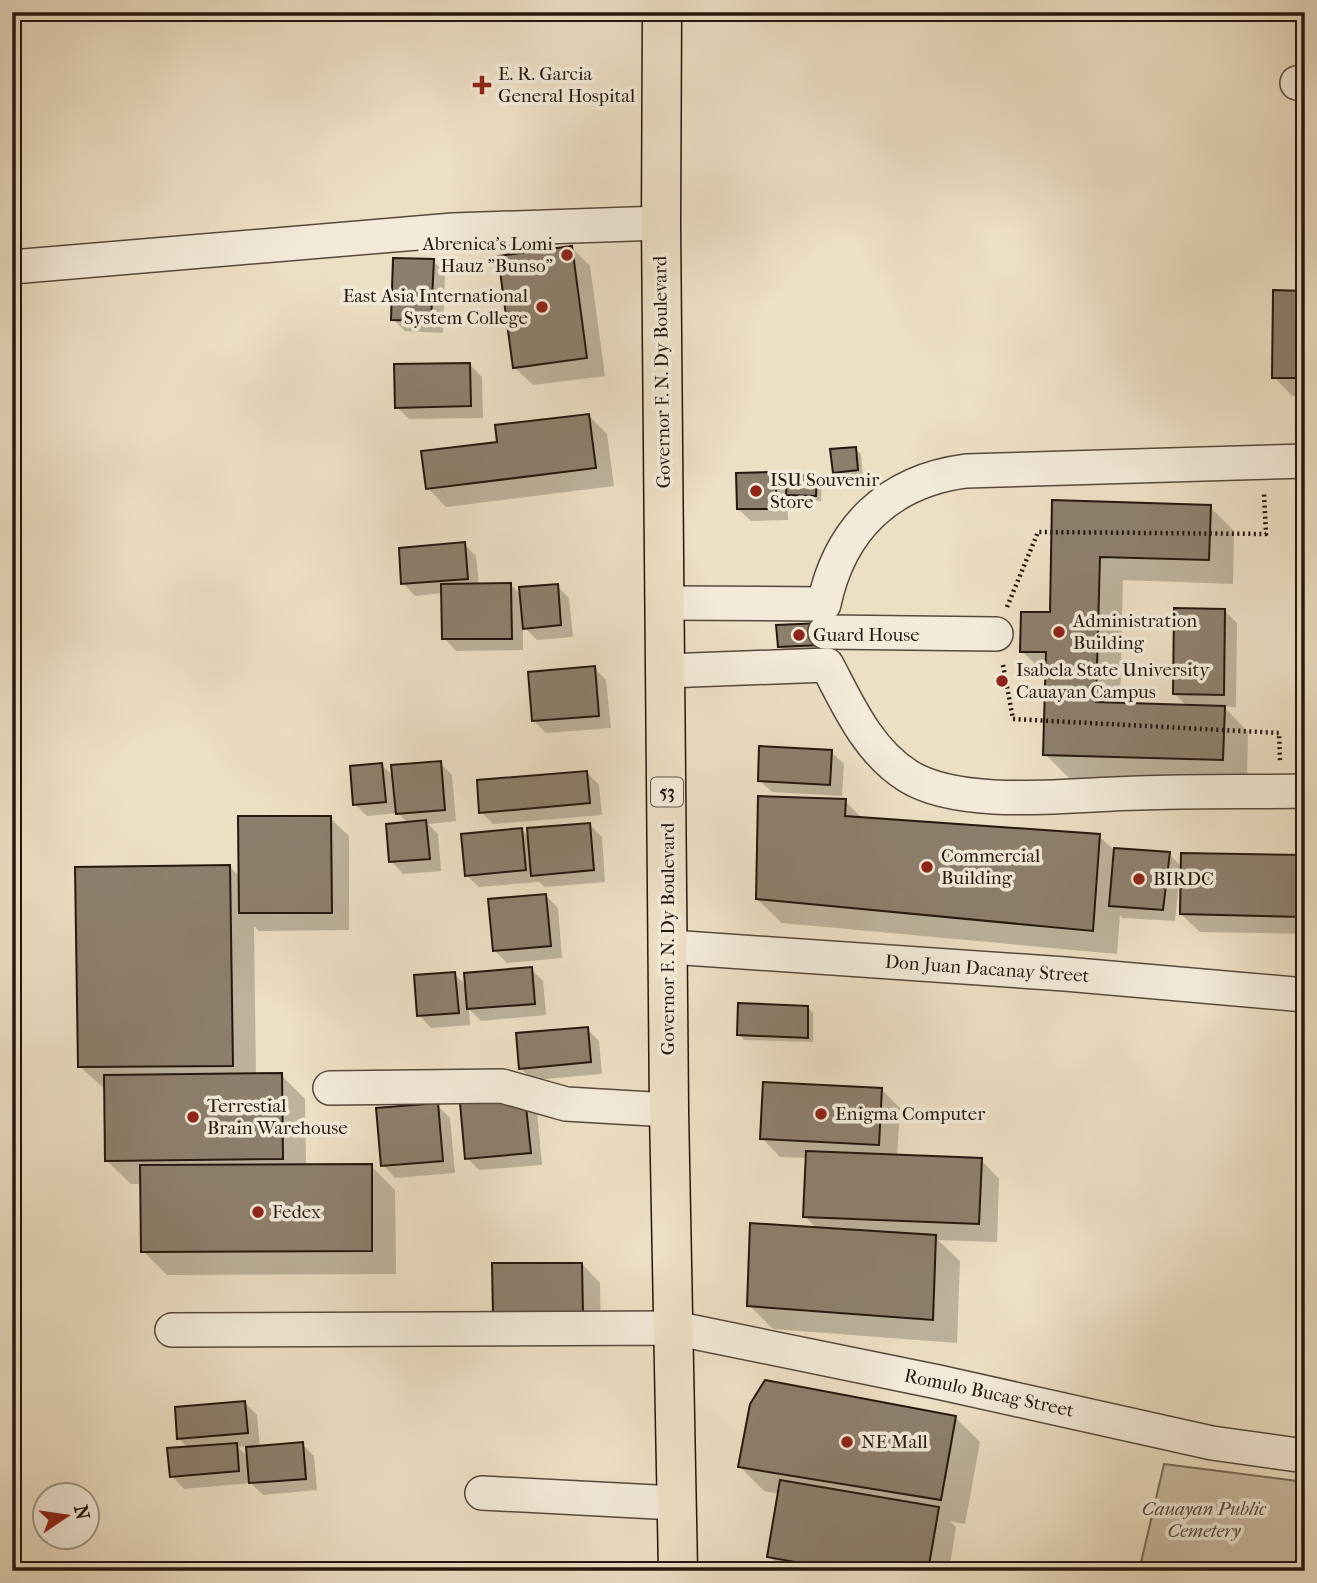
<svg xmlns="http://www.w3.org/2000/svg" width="1317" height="1583" viewBox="0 0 1317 1583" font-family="'IM FELL French Canon',serif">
<rect width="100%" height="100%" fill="#eddfc4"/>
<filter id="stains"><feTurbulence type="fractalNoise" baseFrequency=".00286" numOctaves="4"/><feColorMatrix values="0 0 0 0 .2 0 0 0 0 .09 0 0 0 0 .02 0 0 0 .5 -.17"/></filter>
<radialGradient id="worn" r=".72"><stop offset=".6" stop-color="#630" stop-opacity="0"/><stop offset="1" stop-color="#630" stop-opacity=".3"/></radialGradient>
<polygon fill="#cbbda5" stroke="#786a5a" stroke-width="2" points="1164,1464 1305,1482 1305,1571 1139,1571"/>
<g fill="#0003" fill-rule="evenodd">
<polygon points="572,248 590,266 605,376 533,385 514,367"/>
<polygon points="433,261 445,273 443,333 405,331 393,319"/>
<polygon points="1305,292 1305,396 1292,396 1274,377"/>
<polygon points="470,365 482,377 483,418 409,419 397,407"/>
<polygon points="589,416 607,434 614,486 446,507 428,488 499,443"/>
<polygon points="855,449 861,454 863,476 840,478 834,472"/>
<polygon points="775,474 788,487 816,478 822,484 821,501 794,500 787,494 788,520 751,521 738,509"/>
<polygon points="1054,502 1210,507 1234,531 1233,584 1123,580 1120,704 1187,706 1175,694 1225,611 1237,623 1236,707 1223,706 1248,732 1247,783 1069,778 1045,754 1047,676 1022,651 1051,614"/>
<polygon points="464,544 476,556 479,585 511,585 522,596 557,586 569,598 573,637 537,640 523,626 523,650 456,651 444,638 443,593 415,596 403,583"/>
<polygon points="820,625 826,650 785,652 780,647"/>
<polygon points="594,668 606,680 611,728 546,733 534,721"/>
<polygon points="831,752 844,764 842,796 772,792 759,780"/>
<polygon points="440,763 452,775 456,821 428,824 438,834 441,871 403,874 391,861 408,823 398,813 367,816 355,804 382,765 394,777"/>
<polygon points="587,773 599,785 602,815 493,824 481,812"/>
<polygon points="845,801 863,819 1099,836 1116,852 1169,854 1182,867 1305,857 1305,934 1200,932 1181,914 1182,882 1179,882 1175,921 1123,918 1120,915 1117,954 782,923 757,899"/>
<polygon points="330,818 349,836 349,930 259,931 254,926 256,1075 281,1075 305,1099 306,1166 371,1166 395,1190 396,1274 167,1275 143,1251 142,1184 131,1184 106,1160 106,1090 79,1066 230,867 241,878"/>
<polygon points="589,824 602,837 605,882 545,887 539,882 479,887 466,875 522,830 529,838"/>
<polygon points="546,896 558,908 562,958 507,963 494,950"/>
<polygon points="531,969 543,981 546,1015 481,1021 469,1009 470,1025 431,1028 419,1015 454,974 467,986"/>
<polygon points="808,1008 813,1013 813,1042 744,1040 739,1034"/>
<polygon points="587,1029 599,1041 602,1074 533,1080 520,1068"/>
<polygon points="882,1090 900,1108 897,1157 981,1160 999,1179 997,1242 938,1240 960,1261 957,1343 773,1329 749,1305 818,1230 805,1216 807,1158 780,1157 762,1138"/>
<polygon points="525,1099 537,1112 542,1165 479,1170 467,1158"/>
<polygon points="437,1105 450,1118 455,1173 395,1178 383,1165"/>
<polygon points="582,1264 600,1283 601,1333 513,1333"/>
<path d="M245,1403l12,12 3,33 42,-4 12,12 3,34 -54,5 -12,-12 -67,6 -12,-13 17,-28 -10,-9zM248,1446l1,12 -11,-11z"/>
<polygon points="956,1418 980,1442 965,1524 950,1521 956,1527 949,1571 784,1571 769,1556 780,1494 764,1491 740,1467"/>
</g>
<g fill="#8d7f6d" stroke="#25160f" stroke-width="2">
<polygon points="572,246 587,358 513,368 498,256"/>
<polygon points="393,258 434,259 431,321 391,320"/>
<polygon points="1273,290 1305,291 1305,378 1272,378"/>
<polygon points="470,363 471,406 395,408 394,364"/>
<polygon points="589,414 596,468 426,489 421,451 497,442 495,425"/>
<polygon points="856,447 858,470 833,473 830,449"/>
<polygon points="775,472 777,509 737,509 736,473"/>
<polygon points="787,475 817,476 816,496 786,495"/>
<polygon points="1052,500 1211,505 1209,560 1100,557 1096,702 1225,706 1223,760 1043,755 1046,652 1020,652 1021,612 1050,612"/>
<polygon points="465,542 468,579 401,584 399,548"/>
<polygon points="511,583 512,639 442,639 441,584"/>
<polygon points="558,584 561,625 523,629 519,587"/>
<polygon points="1174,608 1225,609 1224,695 1173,694"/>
<polygon points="821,623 821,645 778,647 776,625"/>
<polygon points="595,666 599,716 532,721 528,672"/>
<polygon points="759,746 832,750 830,785 758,781"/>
<polygon points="441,761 445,810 396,814 391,765"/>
<polygon points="382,763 386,802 353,805 350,766"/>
<polygon points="587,771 590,803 479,813 477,780"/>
<polygon points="758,796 846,799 845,816 1100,834 1093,931 756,899"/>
<polygon points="238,816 331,816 332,913 239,913"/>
<polygon points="426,820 430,859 389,862 386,824"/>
<polygon points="590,823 594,870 531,876 527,828"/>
<polygon points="522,828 526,870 465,876 461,834"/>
<polygon points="1114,848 1170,852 1163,910 1109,906"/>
<polygon points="1181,853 1305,855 1305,917 1180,914"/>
<polygon points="230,865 233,1066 78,1067 75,867"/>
<polygon points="546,894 551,946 493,951 488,899"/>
<polygon points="532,967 535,1004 467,1009 464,973"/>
<polygon points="455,972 459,1013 417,1016 414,975"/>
<polygon points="738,1003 808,1006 808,1038 737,1035"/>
<polygon points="588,1027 591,1062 519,1069 516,1033"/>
<polygon points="282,1073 283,1159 105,1161 104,1075"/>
<polygon points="763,1082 882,1088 879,1145 760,1139"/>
<polygon points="525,1097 531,1153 465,1159 460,1103"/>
<polygon points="438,1103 443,1161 381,1166 376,1108"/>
<polygon points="806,1151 982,1158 979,1224 803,1217"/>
<polygon points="372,1164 372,1251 141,1252 140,1165"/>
<polygon points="750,1223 936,1235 933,1320 747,1306"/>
<polygon points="492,1263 582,1263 583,1315 493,1316"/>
<polygon points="765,1380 956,1416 941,1500 738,1467 750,1404"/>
<polygon points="245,1401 248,1433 177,1439 175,1407"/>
<polygon points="303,1442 306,1479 249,1483 246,1447"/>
<polygon points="237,1443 239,1471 170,1477 167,1448"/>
<polygon points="780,1480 939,1507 928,1571 846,1571 767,1557"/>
</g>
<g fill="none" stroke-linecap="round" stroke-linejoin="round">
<g stroke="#57483c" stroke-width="36">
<g id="minor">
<polyline points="1297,83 1305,83"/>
<polyline points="12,267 453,230 661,223"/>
<path d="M665,603l159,1c16,-76 65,-123 142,-133l339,-10"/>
<polyline points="825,632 996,634"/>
<path d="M665,671l162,-6c21,40 41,86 81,111 54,34 168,18 231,17 55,-2 111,-1 166,-2"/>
<polyline points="670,947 1065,974 1305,995"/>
<polyline points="330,1088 502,1086 566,1104 669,1110"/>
<polyline points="172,1330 674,1328 938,1382 1212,1443 1305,1456"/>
<polyline points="482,1493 675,1503"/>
</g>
</g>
<g stroke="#25160f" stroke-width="41">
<polyline id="highway" points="662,12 661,223 669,1110 678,1571"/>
</g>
<g stroke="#25160f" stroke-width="4.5" stroke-dasharray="2 3.5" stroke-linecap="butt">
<polyline points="1007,607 1038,532 1266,534 1264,494"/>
<polyline points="1003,665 1013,719 1279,733 1280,761"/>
</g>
<use href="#minor" stroke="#f3ead9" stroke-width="33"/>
<use href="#highway" stroke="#eddfc4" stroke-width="38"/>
</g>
<g fill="#8f2418" stroke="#f3ead9" stroke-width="2.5">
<path d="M478.5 74.5h7v7h7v7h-7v7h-7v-7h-7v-7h7z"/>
<circle cx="567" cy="255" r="7"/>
<circle cx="542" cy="307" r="7"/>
<circle cx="756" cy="491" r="7"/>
<circle cx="1059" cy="632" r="7"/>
<circle cx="799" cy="635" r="7"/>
<circle cx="1002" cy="681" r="7"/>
<circle cx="927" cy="867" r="7"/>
<circle cx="1139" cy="879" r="7"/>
<circle cx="821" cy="1114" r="7"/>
<circle cx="193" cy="1117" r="7"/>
<circle cx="258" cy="1212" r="7"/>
<circle cx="847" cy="1442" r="7"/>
</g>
<g text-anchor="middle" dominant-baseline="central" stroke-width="7" stroke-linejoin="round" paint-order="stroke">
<rect fill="#f3ead9" stroke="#63564c" stroke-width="2" x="651" y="777.5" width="32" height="29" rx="5"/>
<g font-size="18" font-weight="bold" fill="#25160f">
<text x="667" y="792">53</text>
</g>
<g font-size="19" fill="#25160f" stroke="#f3ead9" text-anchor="start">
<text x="498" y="74">E. R. Garcia<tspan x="498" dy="22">General Hospital</tspan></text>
<text x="553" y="244" text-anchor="end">Abrenica's Lomi<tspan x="553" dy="22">Hauz "Bunso"</tspan></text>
<text x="528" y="296" text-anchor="end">East Asia International<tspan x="528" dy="22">System College</tspan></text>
<text x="770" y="480">ISU Souvenir<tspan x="770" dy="22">Store</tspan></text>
<text x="1073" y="621">Administration<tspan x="1073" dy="22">Building</tspan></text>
<text x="813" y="635">Guard House</text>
<text x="1016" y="670">Isabela State University<tspan x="1016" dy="22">Cauayan Campus</tspan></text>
<text x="941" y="856">Commercial<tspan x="941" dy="22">Building</tspan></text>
<text x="1153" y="879">BIRDC</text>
<text x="207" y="1106">Terrestial<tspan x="207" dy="22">Brain Warehouse</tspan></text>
<text x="835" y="1114">Enigma Computer</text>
<text x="272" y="1212">Fedex</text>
<text x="861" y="1442">NE Mall</text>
</g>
<g font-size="19" fill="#25160f" stroke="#f3ead9">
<text transform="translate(662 372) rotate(-91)">Governor F. N. Dy Boulevard</text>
<text transform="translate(668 939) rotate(-90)">Governor F. N. Dy Boulevard</text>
<text transform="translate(987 969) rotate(4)">Don Juan Dacanay Street</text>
<text transform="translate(989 1393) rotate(12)">Romulo Bucag Street</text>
</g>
<g font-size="19" font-style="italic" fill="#57483c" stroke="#f3ead9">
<text x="1204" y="1509">Cauayan Public<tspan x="1204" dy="22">Cemetery</tspan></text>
</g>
</g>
<rect width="1317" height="1583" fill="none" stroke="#eddfc4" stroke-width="42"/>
<rect x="14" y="14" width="1289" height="1555" fill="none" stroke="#25160f" stroke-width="3.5"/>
<rect x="21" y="21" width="1275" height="1541" fill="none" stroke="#25160f" stroke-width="2"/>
<g transform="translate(66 1516) rotate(77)"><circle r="33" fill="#f3ead9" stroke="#a19588" stroke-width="2"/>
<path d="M0-5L12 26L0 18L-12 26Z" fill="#8f2418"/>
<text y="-10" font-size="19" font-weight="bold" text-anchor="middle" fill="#25160f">N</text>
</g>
<rect width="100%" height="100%" filter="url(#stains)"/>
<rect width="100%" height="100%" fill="url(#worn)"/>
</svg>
